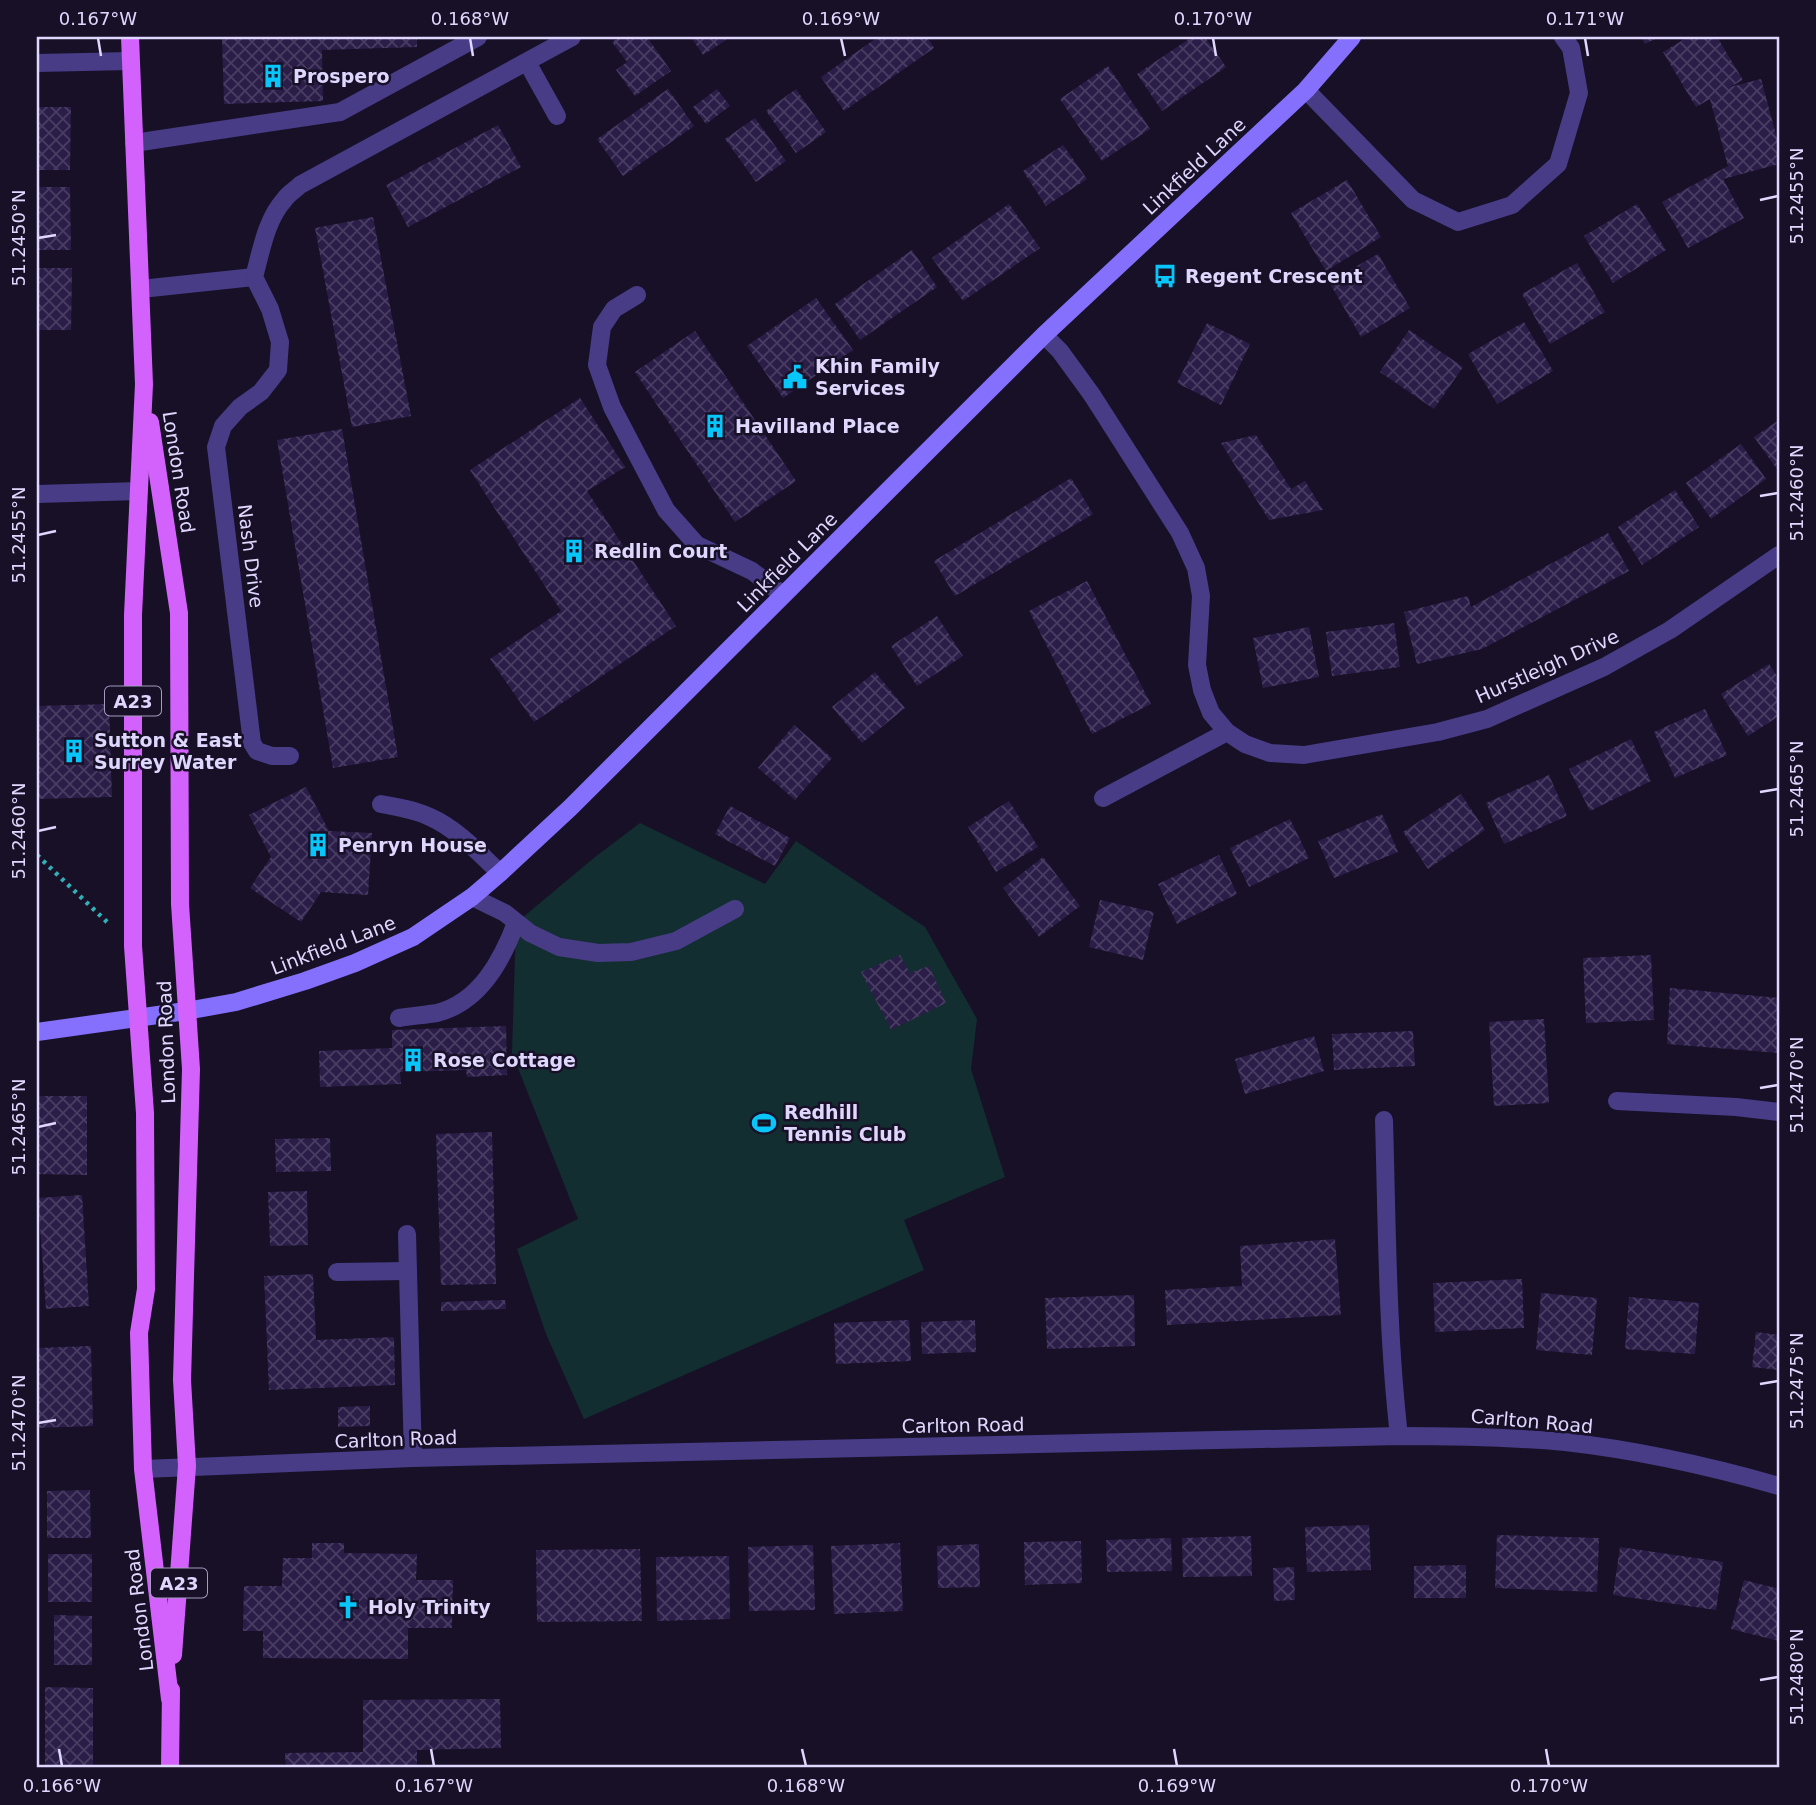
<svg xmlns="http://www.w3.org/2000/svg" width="1816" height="1805" viewBox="0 0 1816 1805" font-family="'DejaVu Sans',sans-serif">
<defs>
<pattern id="building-cross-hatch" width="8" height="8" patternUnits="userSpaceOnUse" patternTransform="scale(1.75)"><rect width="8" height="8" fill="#2a1d48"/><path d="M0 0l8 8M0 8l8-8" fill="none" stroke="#493d63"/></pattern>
</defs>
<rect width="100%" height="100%" fill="#171027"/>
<polygon fill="#132e31" points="640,823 765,884 796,841 925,927 977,1019 971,1069 1005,1177 904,1220 924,1270 584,1419 546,1334 517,1249 578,1219 512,1053 516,923 595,857"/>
<g fill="url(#building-cross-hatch)">
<polygon points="222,37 417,37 417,47 322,50 323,101 224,104"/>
<polygon points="620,37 647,37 671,71 635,96 616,70 627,62 612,42"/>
<polygon points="691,37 724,37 726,40 703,55"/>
<polygon points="878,37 927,37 934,48 844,111 821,77"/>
<polygon points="1192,37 1205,37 1226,67 1162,111 1137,74"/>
<polygon points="1641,37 1659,37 1645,44"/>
<polygon points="1688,37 1717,37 1743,80 1730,87 1761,79 1779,146 1779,164 1723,179 1744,218 1688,248 1662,202 1728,166 1710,99 1696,107 1663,52"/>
<polygon points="1108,66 1150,129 1102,161 1060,99"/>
<polygon points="668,89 694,126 623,176 597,139"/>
<polygon points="717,89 730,106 706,124 693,107"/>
<polygon points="796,89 826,132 796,153 766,111"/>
<polygon points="37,107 71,107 70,170 37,170"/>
<polygon points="755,118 786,161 756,182 725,139"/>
<polygon points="498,125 521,167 408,227 386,185"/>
<polygon points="1063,145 1087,179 1046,206 1023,171"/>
<polygon points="1347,180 1381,237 1326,271 1291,213"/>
<polygon points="37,187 70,187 71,250 37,250"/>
<polygon points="1009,204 1040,248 963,301 932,258"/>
<polygon points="1637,204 1666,250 1613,283 1584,236"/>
<polygon points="373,217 411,416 352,427 315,228"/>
<polygon points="912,250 937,287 860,340 835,304"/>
<polygon points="1378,254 1410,308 1361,337 1329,282"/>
<polygon points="1577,263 1605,312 1550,344 1522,294"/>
<polygon points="37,268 72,268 71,330 37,330"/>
<polygon points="816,298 853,350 783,398 747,346"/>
<polygon points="1524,322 1553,371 1497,404 1468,354"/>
<polygon points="1207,323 1250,344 1221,405 1177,383"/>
<polygon points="1409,330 1463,367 1434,409 1380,372"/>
<polygon points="695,331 796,481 735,522 635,372"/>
<polygon points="580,398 625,467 587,491 676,626 534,722 490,659 561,611 470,470"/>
<polygon points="1779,420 1779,472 1754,437"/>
<polygon points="342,429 398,757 333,768 277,440"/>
<polygon points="1256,435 1291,489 1305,481 1323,510 1269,520 1221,443"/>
<polygon points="1741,444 1766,479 1711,519 1686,483"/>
<polygon points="1071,478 1093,514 955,596 934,561"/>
<polygon points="1675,490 1699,527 1642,565 1618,527"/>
<polygon points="1608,533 1629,571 1482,649 1417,664 1404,612 1468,596 1471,607"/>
<polygon points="1087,581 1151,704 1092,734 1029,611"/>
<polygon points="937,616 963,656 917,686 891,646"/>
<polygon points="1394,623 1400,667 1332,676 1326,632"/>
<polygon points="1309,627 1319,677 1263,688 1253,638"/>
<polygon points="1769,664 1779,679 1779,716 1748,736 1721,694"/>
<polygon points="875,672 905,708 862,743 832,707"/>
<polygon points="109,704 112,797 37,799 37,706"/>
<polygon points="1705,709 1727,755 1675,778 1654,732"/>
<polygon points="794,725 832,758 795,800 758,768"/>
<polygon points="1631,739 1651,781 1590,811 1569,769"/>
<polygon points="1549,775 1567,816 1504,844 1486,803"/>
<polygon points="306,787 329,831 372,833 368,895 321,892 301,922 250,888 271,857 249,815"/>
<polygon points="1461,794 1485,830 1428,869 1403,832"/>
<polygon points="1009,801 1038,847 996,872 968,827"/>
<polygon points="730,806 790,838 775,866 715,834"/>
<polygon points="1382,814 1398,852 1334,878 1318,841"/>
<polygon points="1290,819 1309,858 1249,887 1230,848"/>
<polygon points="1219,855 1237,894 1177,924 1158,884"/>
<polygon points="1043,857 1080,906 1039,937 1003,888"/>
<polygon points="1100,900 1154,912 1143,960 1089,947"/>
<polygon points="900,955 910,973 929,966 946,1003 891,1030 861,972"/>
<polygon points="1651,955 1654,1020 1586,1023 1583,958"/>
<polygon points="1670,988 1779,998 1779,1053 1667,1044"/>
<polygon points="1544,1019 1549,1103 1494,1106 1489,1022"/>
<polygon points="506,1026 507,1075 467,1077 466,1070 400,1072 401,1084 320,1087 319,1051 392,1048 392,1030"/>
<polygon points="1413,1031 1415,1066 1334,1070 1332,1034"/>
<polygon points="1314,1036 1324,1071 1245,1094 1235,1059"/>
<polygon points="37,1096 87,1096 87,1175 37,1174"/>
<polygon points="492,1132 496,1284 441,1285 436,1134"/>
<polygon points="330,1138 331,1171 276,1172 275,1139"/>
<polygon points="307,1191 308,1245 270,1246 268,1192"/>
<polygon points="82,1195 89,1306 46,1309 38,1198"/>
<polygon points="1335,1239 1341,1315 1167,1325 1165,1290 1242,1286 1240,1246"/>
<polygon points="313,1274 316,1340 394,1337 395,1385 269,1390 264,1276"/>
<polygon points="1522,1279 1524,1328 1435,1332 1433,1283"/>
<polygon points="1541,1293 1597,1298 1592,1355 1536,1350"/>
<polygon points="1134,1295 1135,1346 1047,1349 1045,1298"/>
<polygon points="1629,1297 1699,1303 1695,1354 1625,1349"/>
<polygon points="505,1300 506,1309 441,1311 441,1302"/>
<polygon points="909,1320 911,1361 836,1364 834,1323"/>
<polygon points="975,1320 976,1352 922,1354 921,1322"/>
<polygon points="1756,1332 1779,1335 1779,1370 1752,1367"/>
<polygon points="91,1346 93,1426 37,1428 37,1348"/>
<polygon points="370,1406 370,1426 338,1427 338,1407"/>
<polygon points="90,1490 91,1538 47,1538 47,1491"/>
<polygon points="1369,1525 1371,1570 1307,1572 1305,1527"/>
<polygon points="1497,1535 1599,1538 1597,1592 1495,1588"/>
<polygon points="1251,1536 1252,1576 1183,1577 1182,1538"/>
<polygon points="1171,1538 1172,1571 1107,1572 1106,1540"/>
<polygon points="1081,1541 1082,1583 1025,1585 1024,1542"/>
<polygon points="312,1543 344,1543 344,1553 417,1554 416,1580 453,1580 452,1628 408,1628 408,1659 263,1658 263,1631 243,1631 244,1586 282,1586 283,1558 312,1558"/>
<polygon points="900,1543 903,1611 834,1614 831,1546"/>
<polygon points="979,1544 980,1587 938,1588 937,1546"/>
<polygon points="813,1545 815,1610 749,1611 748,1547"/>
<polygon points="1620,1547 1723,1562 1716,1610 1613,1595"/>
<polygon points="640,1549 642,1621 537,1622 536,1550"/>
<rect x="48" y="1554" width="44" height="48"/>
<polygon points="729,1556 730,1619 657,1621 656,1557"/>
<polygon points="1466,1565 1466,1598 1414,1598 1414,1566"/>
<polygon points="1294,1567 1295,1600 1274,1601 1273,1568"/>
<polygon points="1744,1580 1779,1589 1779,1641 1731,1629"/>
<polygon points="54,1615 92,1616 92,1665 54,1665"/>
<polygon points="45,1687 93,1688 93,1768 45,1768"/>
<polygon points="500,1699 501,1748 417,1750 417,1768 286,1768 285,1753 363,1752 363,1700"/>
</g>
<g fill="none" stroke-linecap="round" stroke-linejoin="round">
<polyline stroke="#32afb7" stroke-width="4.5" stroke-dasharray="3.5 5" stroke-linecap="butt" points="37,855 107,922"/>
<g stroke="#473c85" stroke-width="18">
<polyline points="134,143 340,112 478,37"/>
<polyline points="637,295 614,309 602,327 597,365 612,407 666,510 697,545 752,571 783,595"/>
<polyline points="37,494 139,491"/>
<path d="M381,804c17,3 34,6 49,13 27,12 49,36 70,56"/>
<polyline points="472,897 505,913 530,933 559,947 598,953 631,952 676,941 735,909"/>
<path d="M399,1018c12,-2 25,-3 38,-5 43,-11 65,-53 79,-90"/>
<path d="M1384,1120c3,105 3,211 15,316"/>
<polyline points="407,1234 413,1458"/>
<polyline points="337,1272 408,1271"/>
</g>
<g stroke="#473c85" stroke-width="18">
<polyline points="527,62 557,116"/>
<polyline points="37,63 130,61"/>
<polyline points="1306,90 1413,200 1458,222 1512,205 1558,164 1579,93 1571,48 1563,37"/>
<polyline points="141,289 254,277"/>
<polyline points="1044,335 1060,351 1092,395 1180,533 1196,568 1201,596 1197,665 1202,690 1211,713 1227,732 1245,744 1270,753 1304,755 1438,732 1487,719 1604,667 1670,630 1779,555"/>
<path d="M290,756h-18l-15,-5 -5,-8 -36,-296 7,-21 17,-19 21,-15 17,-22 2,-28 -10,-33 -16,-32c7,-25 12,-57 30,-77 4,-6 11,-10 16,-15l272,-148"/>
<polyline points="1103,798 1227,732"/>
<polyline points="1617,1101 1736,1107 1779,1112"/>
<path d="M143,1469l270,-11 986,-22c55,0 111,1 166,6 72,8 144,24 214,44"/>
</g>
<polyline stroke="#8470fc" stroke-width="18" points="37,1032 186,1011 236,1002 305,981 355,963 413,937 472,897 500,873 570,808 1044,335 1306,90 1352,37"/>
<g stroke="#d361fb" stroke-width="18">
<polyline points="130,37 144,384 133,615 133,946 145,1113 146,1289 139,1333 143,1469 170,1699"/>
<polyline points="150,422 179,613 180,904 191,1069 182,1380 187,1466 173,1655"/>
<polyline points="170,1768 171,1690"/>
</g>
</g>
<path fill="none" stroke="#e0d7fe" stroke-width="2.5" d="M98,38l3,18M470,38l3,18M841,38l4,18M1213,38l3,18M1585,38l3,18M1760,200l18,-4M38,238l18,-3M1760,496l18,-3M38,535l18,-4M1760,792l18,-3M38,831l18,-4M1760,1088l18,-3M38,1127l18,-4M1760,1384l18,-3M38,1423l18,-3M1760,1680l18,-3M59,1749l3,17M431,1749l3,17M802,1749l4,17M1174,1749l3,17M1546,1749l3,17"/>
<defs>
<g id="building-bare" transform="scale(1.89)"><path d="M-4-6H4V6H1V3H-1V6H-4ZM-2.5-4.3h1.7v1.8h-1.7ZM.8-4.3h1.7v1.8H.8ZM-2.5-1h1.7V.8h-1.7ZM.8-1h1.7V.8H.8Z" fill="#08c5fa" stroke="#171027" stroke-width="2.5" paint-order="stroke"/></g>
<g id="bus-bare" transform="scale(1.89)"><path d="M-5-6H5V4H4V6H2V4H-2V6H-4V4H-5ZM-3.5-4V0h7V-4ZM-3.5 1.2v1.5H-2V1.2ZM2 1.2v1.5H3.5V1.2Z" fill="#08c5fa" stroke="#171027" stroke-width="2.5" paint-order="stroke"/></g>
<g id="civic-bare" transform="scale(1.89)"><path d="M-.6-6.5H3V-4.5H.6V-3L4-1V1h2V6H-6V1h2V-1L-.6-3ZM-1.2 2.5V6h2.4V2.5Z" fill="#08c5fa" stroke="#171027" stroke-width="2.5" paint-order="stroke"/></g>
<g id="stadium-bare" transform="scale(1.89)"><path d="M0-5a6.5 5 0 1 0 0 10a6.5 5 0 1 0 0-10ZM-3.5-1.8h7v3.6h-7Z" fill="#08c5fa" stroke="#171027" stroke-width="2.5" paint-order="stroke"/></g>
<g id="church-bare" transform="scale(1.89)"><path d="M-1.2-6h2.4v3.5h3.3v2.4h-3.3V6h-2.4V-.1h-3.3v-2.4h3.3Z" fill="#08c5fa" stroke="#171027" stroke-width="2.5" paint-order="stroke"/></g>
</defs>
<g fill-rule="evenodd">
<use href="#building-bare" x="273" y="76"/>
<use href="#bus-bare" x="1165" y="276"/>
<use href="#civic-bare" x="795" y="377"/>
<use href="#building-bare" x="715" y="426"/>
<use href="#building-bare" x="574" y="551"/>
<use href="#building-bare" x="74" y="751"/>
<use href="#building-bare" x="318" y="845"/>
<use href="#building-bare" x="413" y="1060"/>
<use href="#stadium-bare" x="764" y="1123"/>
<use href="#church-bare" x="348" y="1607"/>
</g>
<g text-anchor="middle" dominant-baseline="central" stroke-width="5" stroke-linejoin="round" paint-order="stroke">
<g fill="#171027" stroke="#a49bbe" stroke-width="2">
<rect x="105" y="686.5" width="56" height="29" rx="5"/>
<rect x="151" y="1568.5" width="56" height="29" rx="5"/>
</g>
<g font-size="18" font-weight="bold" fill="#e0d7fe">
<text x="133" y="701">A23</text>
<text x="179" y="1583">A23</text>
</g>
<g font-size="19" font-weight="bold" fill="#e0d7fe" stroke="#171027" text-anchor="start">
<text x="293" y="76">Prospero</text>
<text x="1185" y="276">Regent Crescent</text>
<text x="815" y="366">Khin Family<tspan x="815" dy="22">Services</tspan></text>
<text x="735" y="426">Havilland Place</text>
<text x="594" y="551">Redlin Court</text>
<text x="94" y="740">Sutton &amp; East<tspan x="94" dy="22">Surrey Water</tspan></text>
<text x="338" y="845">Penryn House</text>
<text x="433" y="1060">Rose Cottage</text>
<text x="784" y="1112">Redhill<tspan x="784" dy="22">Tennis Club</tspan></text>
<text x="368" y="1607">Holy Trinity</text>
</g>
<g font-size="19" fill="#e0d7fe" stroke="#171027">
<text transform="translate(1194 166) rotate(-43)">Linkfield Lane</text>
<text transform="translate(179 472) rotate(81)">London Road</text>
<text transform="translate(251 556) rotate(83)">Nash Drive</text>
<text transform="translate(787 562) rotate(-45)">Linkfield Lane</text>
<text transform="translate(1547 666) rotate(-24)">Hurstleigh Drive</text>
<text transform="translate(333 945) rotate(-21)">Linkfield Lane</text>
<text transform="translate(166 1042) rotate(-92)">London Road</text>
<text transform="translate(1532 1421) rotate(5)">Carlton Road</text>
<text transform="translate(963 1425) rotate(-1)">Carlton Road</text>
<text transform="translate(396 1439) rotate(-2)">Carlton Road</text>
<text transform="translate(139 1610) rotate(-97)">London Road</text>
</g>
</g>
<rect width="1816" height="1805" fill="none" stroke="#171027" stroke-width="77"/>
<rect x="38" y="38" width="1740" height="1728" fill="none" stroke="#e0d7fe" stroke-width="2.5"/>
<g font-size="18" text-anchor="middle" fill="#e0d7fe">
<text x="98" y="25">0.167°W</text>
<text x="470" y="25">0.168°W</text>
<text x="841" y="25">0.169°W</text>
<text x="1213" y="25">0.170°W</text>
<text x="1585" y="25">0.171°W</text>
<text transform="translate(1797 196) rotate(-90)" y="6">51.2455°N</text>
<text transform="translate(19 238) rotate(-90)" y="6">51.2450°N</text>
<text transform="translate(1797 493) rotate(-90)" y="6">51.2460°N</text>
<text transform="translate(19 535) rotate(-90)" y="6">51.2455°N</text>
<text transform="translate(1797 789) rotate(-90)" y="6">51.2465°N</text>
<text transform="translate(19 831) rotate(-90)" y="6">51.2460°N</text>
<text transform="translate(1797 1085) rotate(-90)" y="6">51.2470°N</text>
<text transform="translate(19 1127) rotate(-90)" y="6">51.2465°N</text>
<text transform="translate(1797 1381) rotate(-90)" y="6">51.2475°N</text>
<text transform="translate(19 1423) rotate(-90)" y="6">51.2470°N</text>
<text transform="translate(1797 1677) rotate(-90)" y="6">51.2480°N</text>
<text x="62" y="1792">0.166°W</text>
<text x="434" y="1792">0.167°W</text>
<text x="806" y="1792">0.168°W</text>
<text x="1177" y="1792">0.169°W</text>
<text x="1549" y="1792">0.170°W</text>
</g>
</svg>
